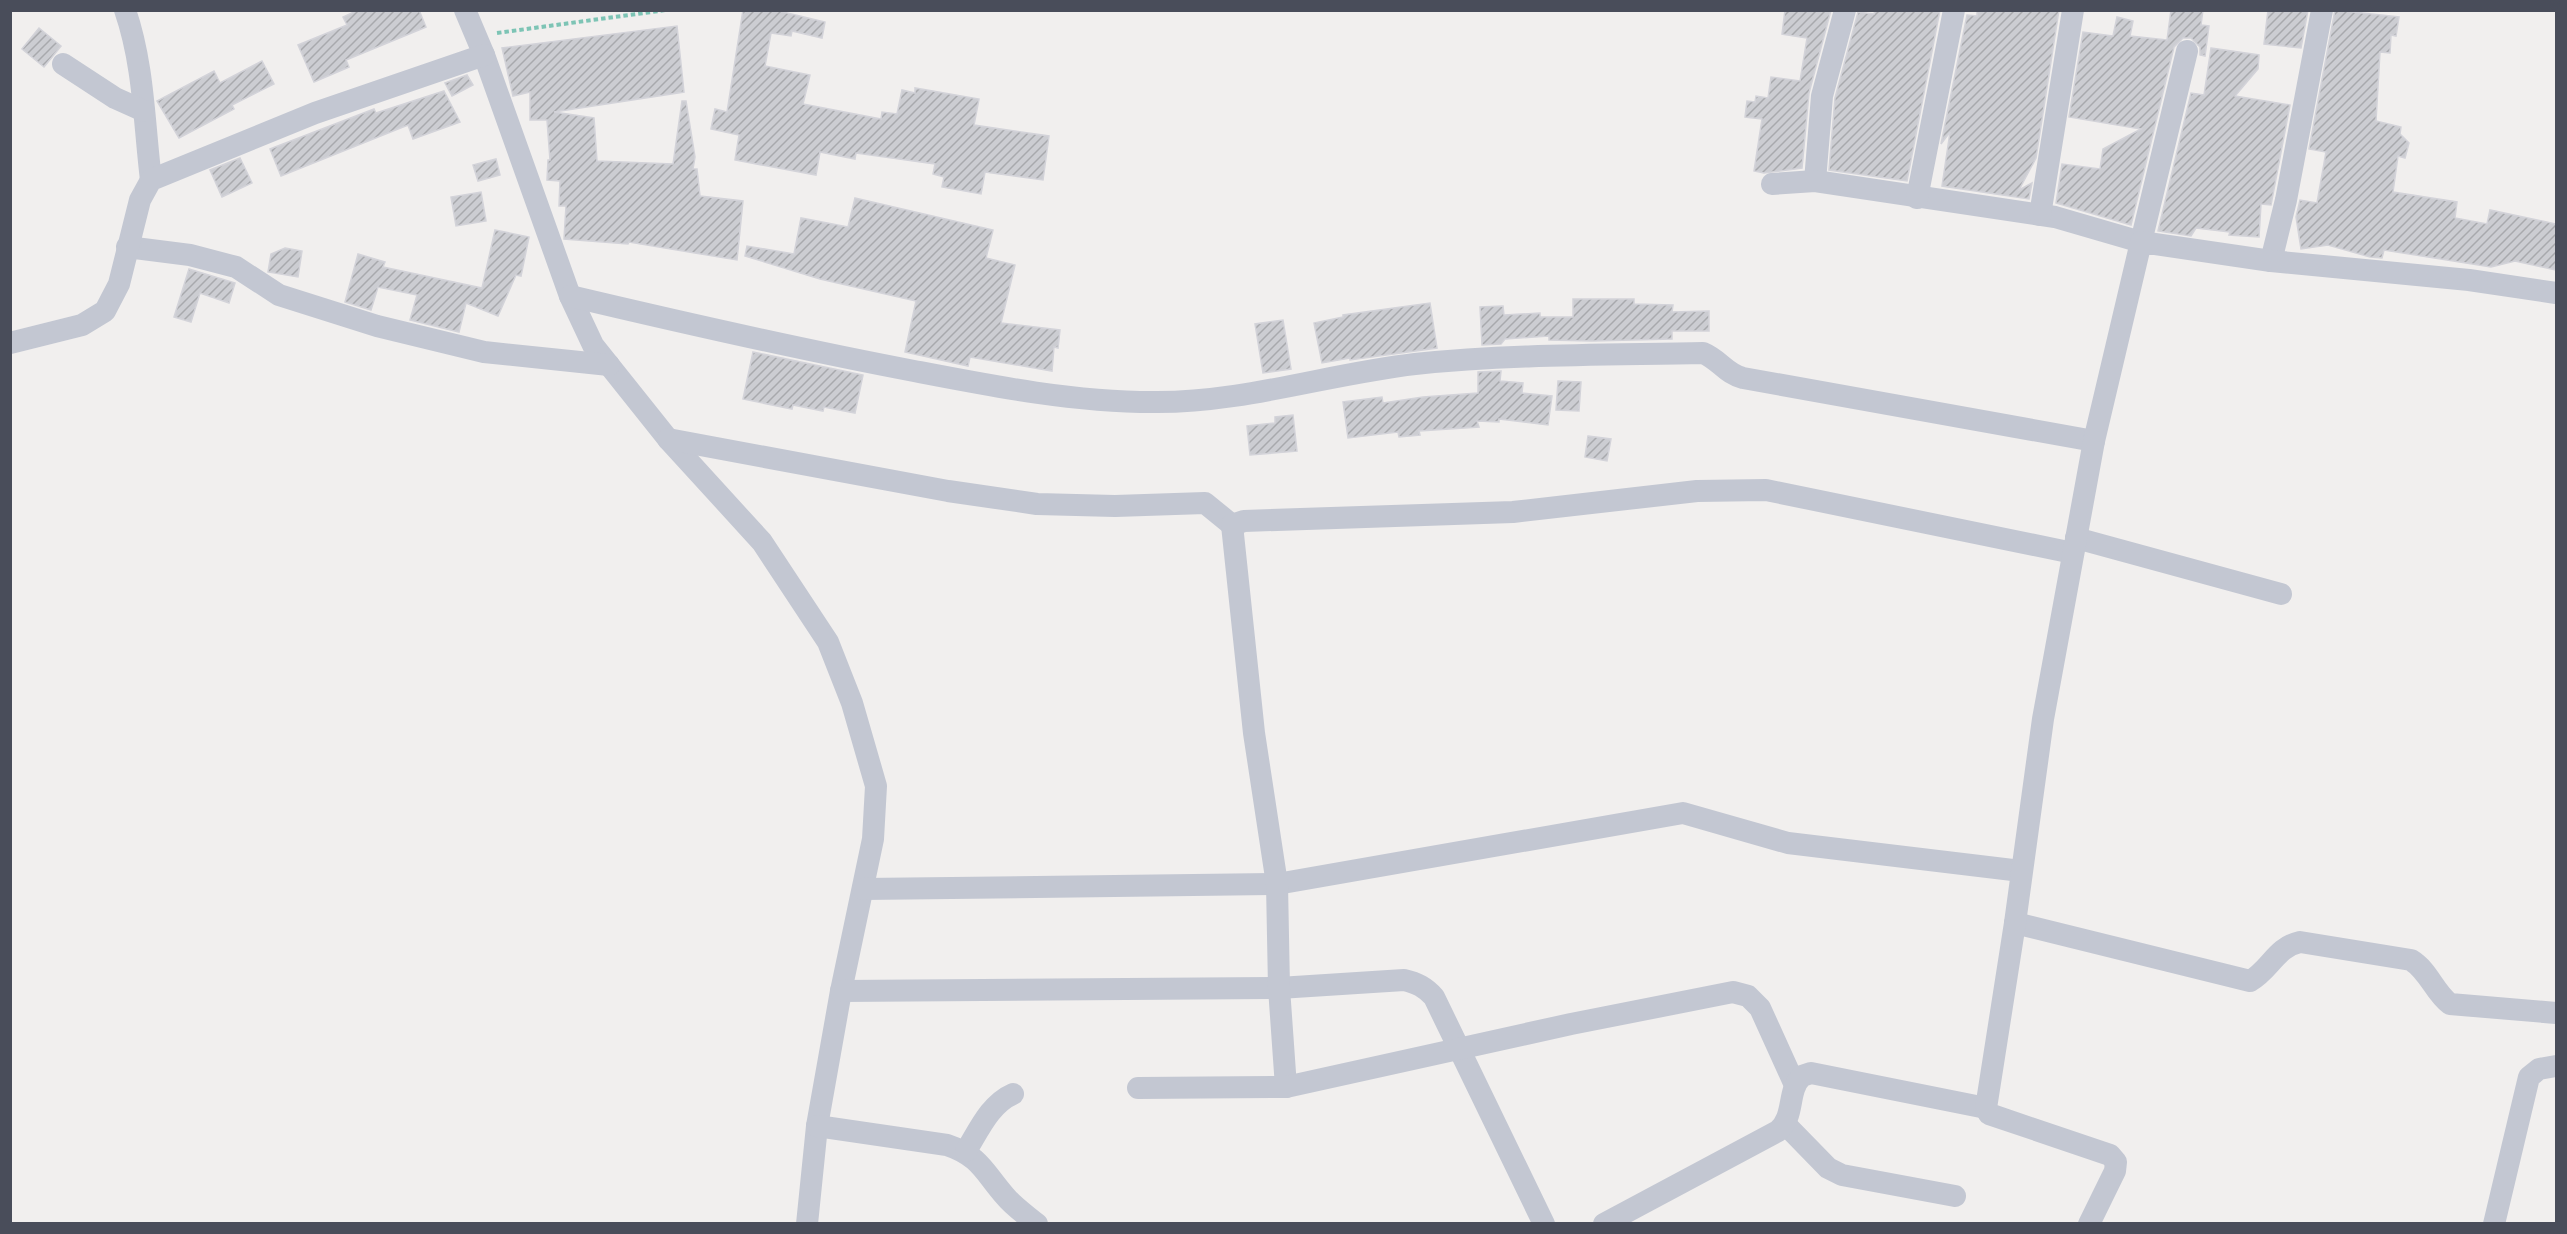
<svg xmlns="http://www.w3.org/2000/svg" width="2567" height="1234" viewBox="0 0 2567 1234" font-family="Barlow,sans-serif">
<defs>
<pattern id="building-hatch" width="6" height="6" patternUnits="userSpaceOnUse" patternTransform="scale(1.5)"><rect width="6" height="6" fill="#cccdd2"/><path d="M-1 1l2-2M0 6l6-6M5 7l2-2" fill="none" stroke="#a8a9ad"/></pattern>
</defs>
<rect width="100%" height="100%" fill="#f1efee"/>
<g fill="url(#building-hatch)" stroke="#d3d3d9" stroke-width="1.5">
<polygon points="358,10 419,10 426,27 346,60 349,67 314,82 298,45 347,25 343,17"/>
<polygon points="743,10 775,10 825,22 822,38 792,31 791,36 771,33 765,66 810,75 803,104 881,119 882,112 897,114 902,90 915,93 915,88 979,99 974,125 1049,136 1043,180 985,172 981,194 942,187 944,177 933,174 935,164 856,153 855,159 820,152 816,175 735,160 739,135 711,129 715,109 727,112"/>
<polygon points="1785,10 1831,10 1809,93 1802,168 1764,173 1754,171 1762,119 1745,117 1747,101 1755,102 1756,96 1768,98 1771,77 1800,81 1807,38 1782,34"/>
<polygon points="1875,10 1940,10 1907,181 1829,170 1835,98 1858,12 1874,14"/>
<polygon points="1977,10 2059,10 2036,158 2019,190 2032,183 2029,199 1942,186 1950,132 1941,144 1967,15 1977,16"/>
<polygon points="2171,10 2203,10 2201,25 2209,26 2205,56 2200,55 2200,47 2191,38 2183,38 2174,47 2131,225 2056,203 2062,164 2100,169 2103,149 2141,129 2069,117 2083,32 2113,36 2117,17 2133,21 2130,36 2167,40"/>
<polygon points="2268,10 2308,10 2301,48 2264,44"/>
<polygon points="2335,10 2399,17 2396,36 2391,35 2390,53 2380,52 2376,121 2401,127 2400,134 2409,143 2405,158 2398,156 2393,192 2457,202 2455,218 2487,224 2490,210 2556,224 2556,270 2515,261 2491,267 2384,250 2382,258 2370,257 2328,245 2301,249 2296,217 2300,200 2317,203 2326,152 2309,149"/>
<polygon points="677,26 684,92 554,112 594,118 597,161 673,164 682,101 686,101 695,157 693,169 697,169 700,196 743,201 737,260 629,242 628,244 564,239 566,206 559,206 560,181 547,180 548,160 550,160 547,120 530,120 530,92 513,96 502,48"/>
<polygon points="39,28 61,46 44,67 22,49"/>
<polygon points="2211,48 2259,55 2258,69 2235,96 2290,105 2271,205 2261,204 2259,237 2229,235 2230,232 2196,228 2191,236 2158,231 2191,93 2204,95"/>
<polygon points="262,61 274,84 232,105 234,109 179,138 157,101 214,71 220,83"/>
<polygon points="467,75 473,85 452,96 445,83"/>
<polygon points="444,91 460,122 413,139 408,125 281,176 270,149 374,109 376,113"/>
<polygon points="240,158 252,183 222,197 210,170"/>
<polygon points="496,159 500,175 478,181 473,165"/>
<polygon points="481,192 486,221 456,226 451,197"/>
<polygon points="855,198 993,230 986,258 1015,265 1001,323 1060,330 1058,348 1054,347 1052,371 970,357 968,366 905,352 916,301 820,279 745,256 747,246 794,254 801,218 848,227"/>
<polygon points="495,230 529,237 521,276 516,275 498,316 466,303 459,332 410,320 417,295 378,287 371,310 345,302 358,254 385,262 383,267 482,288"/>
<polygon points="285,248 302,251 298,277 268,272 271,254"/>
<polygon points="189,269 235,283 229,303 200,293 191,322 174,317"/>
<polygon points="1573,299 1634,299 1634,304 1673,305 1672,312 1709,311 1709,331 1672,331 1672,339 1592,341 1549,340 1549,336 1505,339 1501,344 1482,345 1480,307 1503,306 1504,315 1540,313 1540,317 1573,317"/>
<polygon points="1430,303 1437,348 1350,360 1350,358 1322,363 1314,323 1343,317 1343,315"/>
<polygon points="1283,320 1291,369 1263,373 1255,324"/>
<polygon points="753,352 863,375 855,413 824,407 823,411 793,405 792,409 743,399"/>
<polygon points="1501,371 1500,381 1523,383 1522,393 1552,396 1548,425 1499,419 1499,422 1477,421 1479,427 1419,431 1420,435 1399,437 1398,432 1348,438 1343,402 1382,397 1383,403 1423,397 1478,393 1478,372"/>
<polygon points="1558,381 1581,382 1579,411 1556,410"/>
<polygon points="1293,415 1297,451 1250,455 1247,426 1275,423 1275,417"/>
<polygon points="1588,436 1611,439 1607,461 1585,457"/>
</g>
<g fill="none" stroke-linecap="round" stroke-linejoin="round">
<polyline stroke="#7dc4b5" stroke-width="4" stroke-dasharray="4.5 3" stroke-linecap="butt" points="497,33 666,10"/>
<g stroke="#c3c7d2" stroke-width="22">
<path d="M125,10c19,55 19,113 26,170"/>
<polyline points="465,10 484,55 570,296 593,345 668,439 762,542 828,642 852,703 876,786 873,839 841,991 817,1126 807,1224"/>
<polyline points="63,64 115,98 144,111"/>
<polyline points="1815,181 1822,96 1845,10"/>
<polyline points="1772,184 1815,181 2055,217 2141,242 2187,51"/>
<polyline points="1917,198 1954,10"/>
<polyline points="2040,215 2073,10"/>
<polyline points="127,247 190,255 236,267 279,295 377,326 484,352 609,365"/>
<polyline points="2271,261 2286,200 2322,10"/>
<path d="M570,296c114,27 228,53 344,75 78,15 159,31 239,31 89,1 175,-28 262,-38 96,-10 192,-9 288,-11 17,7 23,21 40,25l351,63"/>
<polyline points="10,343 82,325 105,311 119,284 140,200 151,180 315,113 484,55"/>
<polyline points="668,439 948,491 1037,504 1115,506 1205,503 1232,525"/>
<polyline points="2076,538 2281,594"/>
<polyline points="863,889 1277,884 1683,813 1788,843 2021,871"/>
<path d="M2015,923l235,58c20,-11 26,-34 50,-39l111,18c18,11 23,32 39,44l106,9"/>
<path d="M841,991l438,-3 125,-8c13,3 21,7 30,17l110,227"/>
<polyline points="1286,1087 1279,988 1277,884 1254,733 1232,525 1244,521 1513,512 1697,491 1766,490 2073,553"/>
<polyline points="1138,1088 1286,1087 1571,1024 1733,992 1748,996 1760,1008 1794,1083"/>
<polyline points="1785,1124 1828,1168 1842,1175 1955,1196"/>
<path d="M817,1126l130,19c33,11 37,27 58,51 9,11 21,19 32,28"/>
<path d="M966,1151c13,-21 24,-47 47,-57"/>
<path d="M1604,1224l174,-93c18,-16 8,-39 24,-55l9,-3 175,35"/>
<polyline points="2089,1224 2115,1171 2116,1162 2110,1155 1989,1114 1986,1108 2015,923 2043,719 2094,441 2141,242 2271,261 2469,280 2556,293"/>
<polyline points="2494,1224 2529,1077 2539,1069 2556,1066"/>
</g>
</g>
<rect width="2567" height="1234" fill="none" stroke="#494d5a" stroke-width="24"/>
</svg>
